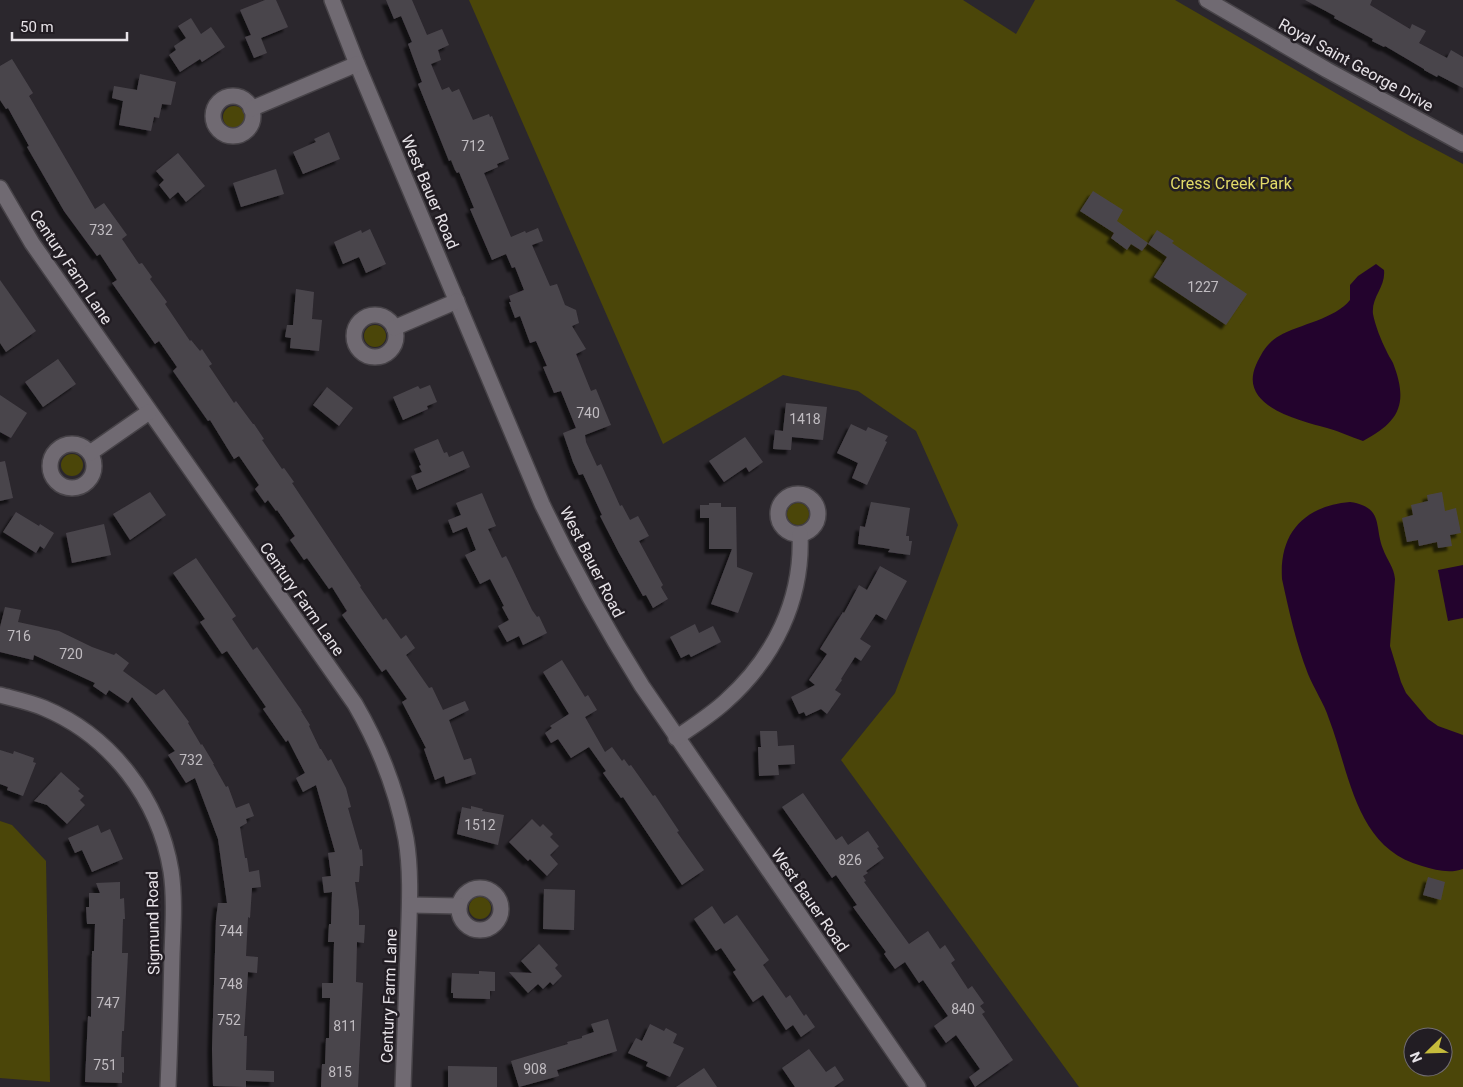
<svg xmlns="http://www.w3.org/2000/svg" width="1463" height="1087" viewBox="0 0 1463 1087" font-family="Roboto,sans-serif">
<defs>
<filter id="shadow"><feDropShadow dx="-4.5" dy="4.5" stdDeviation="1" flood-color="#0009"/></filter>
</defs>
<rect width="100%" height="100%" fill="#2b272d"/>
<g fill="#4b4609" fill-rule="evenodd">
<path d="M469,0h494l53,34 19,-34h140l235,136 53,28v923h-384l-238,-327 54,-67 63,-168 -42,-94 -58,-40 -75,-16 -120,69zM1413,1037h30v30h-30z"/>
<circle cx="234" cy="117" r="11"/>
<circle cx="375" cy="336" r="11"/>
<circle cx="72" cy="465" r="11"/>
<circle cx="798" cy="514" r="11"/>
<polygon points="0,821 12,825 46,861 50,1082 0,1078"/>
<circle cx="480" cy="908" r="11"/>
</g>
<g fill="#23032d">
<path d="M1376,264l8,6c2,17 -13,27 -11,44 2,11 8,26 13,36 2,5 5,9 7,13 16,41 6,59 -30,78 -12,-4 -24,-10 -36,-13 -29,-8 -89,-22 -71,-63 6,-13 11,-22 23,-29 21,-12 56,-17 71,-36v-15l8,-9z"/>
<path d="M1350,502c34,5 24,24 33,47 4,11 11,18 12,30l-5,67 11,36 5,11 22,26 10,7 25,9v134c-14,5 -27,1 -41,-3 -67,-18 -72,-93 -93,-147 -5,-16 -15,-30 -21,-45 -12,-31 -19,-63 -26,-95 -3,-47 23,-73 68,-77z"/>
<polygon points="1463,565 1463,618 1448,621 1438,570"/>
</g>
<g fill="#4a454c" filter="url(#shadow)">
<polygon points="265,0 276,0 288,27 261,38 267,53 254,58 245,37 251,35 240,10"/>
<polygon points="386,0 412,0 427,35 442,29 449,45 438,50 441,60 431,64 442,90 449,87 452,92 459,89 473,120 489,114 490,117 492,116 509,159 497,164 498,167 484,173 511,237 525,231 526,233 538,228 543,241 532,245 550,286 557,284 565,305 576,310 579,323 572,326 586,349 576,354 591,391 596,389 611,425 585,435 586,442 597,466 601,464 620,506 622,505 630,520 638,516 649,536 639,541 663,585 661,587 668,599 653,608 646,595 643,596 619,553 600,516 602,515 583,474 579,475 573,462 563,433 576,428 561,391 554,393 543,367 547,366 536,341 530,343 520,316 515,318 509,302 511,302 509,296 524,290 515,267 512,268 506,254 492,260 470,209 474,208 459,172 457,173 455,170 451,160 449,161 418,84 422,82 408,44 412,42 401,16 394,19"/>
<polygon points="1305,0 1372,0 1370,5 1410,29 1412,24 1426,31 1419,43 1447,58 1451,50 1463,57 1463,88 1438,75 1437,77 1424,70 1424,69 1385,46 1384,47 1372,41 1373,39 1334,18 1335,16"/>
<polygon points="191,18 201,34 211,27 225,47 202,62 200,59 180,72 169,55 176,50 174,46 186,38 178,26"/>
<polygon points="12,59 33,93 29,96 95,209 104,203 127,235 122,239 139,264 142,263 152,277 150,279 167,302 165,304 190,341 191,340 200,351 202,349 212,364 209,366 234,403 236,401 253,424 254,424 264,439 262,440 282,469 284,468 294,482 292,483 361,586 360,587 383,620 386,618 401,639 406,635 415,648 406,655 429,688 432,687 443,710 465,701 469,710 449,720 464,760 471,758 476,774 446,784 444,776 435,780 424,749 426,748 402,702 407,699 386,669 382,672 342,615 347,611 332,587 329,589 307,558 304,560 290,540 295,536 277,510 276,511 268,500 265,503 255,489 259,485 239,456 234,459 210,420 208,421 173,371 177,367 159,341 155,344 112,283 117,280 100,254 97,256 64,211 27,147 29,146 8,108 6,109 0,100 0,66"/>
<polygon points="140,74 176,82 171,105 162,104 159,118 154,117 151,131 119,125 123,101 112,98 114,86 137,90"/>
<polygon points="329,132 340,159 303,174 293,152 316,142 314,139"/>
<polygon points="178,153 205,186 186,202 178,192 170,199 159,185 164,180 156,171"/>
<polygon points="276,169 284,194 241,207 233,183"/>
<polygon points="1093,191 1123,210 1117,221 1148,243 1142,251 1131,244 1127,250 1111,238 1114,233 1080,211"/>
<polygon points="370,229 386,264 366,273 359,257 343,264 334,242 361,230 362,233"/>
<polygon points="1157,230 1174,241 1172,243 1247,294 1226,325 1154,277 1167,257 1148,244"/>
<polygon points="0,280 36,331 6,352 0,343"/>
<polygon points="296,289 314,292 312,319 322,320 319,351 290,348 291,338 285,337 287,325 293,325"/>
<polygon points="58,359 76,384 43,407 25,382"/>
<polygon points="430,385 437,402 427,406 428,409 403,420 393,397 418,386 420,389"/>
<polygon points="327,387 353,408 339,426 313,405"/>
<polygon points="0,395 27,413 11,438 0,432"/>
<polygon points="786,403 827,407 823,440 792,437 791,450 773,449 775,430 783,431"/>
<polygon points="851,424 866,431 868,427 888,436 885,441 887,442 867,485 852,478 858,463 837,453"/>
<polygon points="745,437 763,462 749,472 746,467 724,482 709,461"/>
<polygon points="438,439 444,453 447,452 449,457 463,451 470,467 417,490 411,476 422,472 419,466 421,465 414,449"/>
<polygon points="5,461 13,498 0,501 0,462"/>
<polygon points="150,492 166,515 130,540 113,514"/>
<polygon points="1442,492 1445,511 1456,508 1461,533 1450,535 1452,546 1438,548 1437,542 1419,546 1418,540 1407,542 1402,518 1413,515 1411,505 1428,501 1427,495"/>
<polygon points="482,493 496,526 488,529 502,558 506,556 510,564 532,610 537,617 539,616 547,633 523,645 519,636 507,642 498,626 509,620 502,607 504,606 490,579 480,584 465,555 476,550 467,527 453,533 448,520 461,515 456,503"/>
<polygon points="871,502 910,508 906,536 909,536 909,541 912,541 910,555 888,552 890,549 858,544 860,526 865,527"/>
<polygon points="709,503 721,503 721,507 736,507 737,567 753,573 738,613 711,604 732,549 709,549 709,518 700,518 700,505 709,505"/>
<polygon points="16,512 39,526 40,524 54,533 44,549 40,546 36,553 3,532"/>
<polygon points="104,524 111,555 72,563 66,533"/>
<polygon points="196,558 236,616 232,619 253,650 257,647 302,711 301,711 310,725 309,726 320,749 321,749 328,761 331,759 346,788 351,807 348,808 360,850 362,849 363,866 360,866 359,882 355,882 359,911 359,925 365,925 364,943 357,942 356,982 363,983 358,1087 321,1087 322,1064 325,1064 326,1038 329,1038 330,998 322,998 322,983 333,983 334,942 328,942 329,924 331,924 332,892 324,893 322,877 331,876 328,853 335,852 316,785 303,792 296,778 305,773 288,740 286,742 263,709 266,707 227,651 222,654 200,622 205,619 173,573"/>
<polygon points="880,566 907,581 886,620 876,614 860,639 871,646 861,661 855,657 841,679 842,680 835,690 841,694 827,714 821,709 806,716 804,712 799,714 791,697 815,685 809,680 827,654 820,649 843,612 844,613 859,585 867,590"/>
<polygon points="5,607 21,610 18,622 59,631 92,647 114,655 116,653 129,663 123,671 156,695 164,689 189,722 188,723 201,745 202,744 214,764 213,764 226,787 228,786 236,808 249,803 254,816 246,819 247,823 240,827 245,858 247,858 249,872 259,870 261,887 252,888 250,918 248,917 246,956 258,957 257,973 248,972 244,1036 247,1036 246,1070 274,1071 274,1082 246,1081 246,1087 213,1086 212,1049 216,919 218,903 227,903 218,839 195,778 186,783 168,755 175,751 132,697 128,703 109,690 106,695 93,686 95,683 34,655 33,660 0,652 0,627"/>
<polygon points="695,624 699,633 713,626 721,642 691,657 689,654 681,658 670,637"/>
<polygon points="562,660 585,697 588,695 597,710 585,717 605,752 612,747 622,761 624,759 629,766 631,765 653,796 655,795 679,831 677,832 704,870 682,885 623,797 621,798 603,773 606,771 589,747 571,758 558,739 551,743 545,733 552,728 550,726 569,714 543,672"/>
<polygon points="760,731 777,731 778,746 794,745 795,764 778,765 779,775 759,776 758,747 761,747"/>
<polygon points="0,750 13,754 14,751 34,758 33,762 36,763 23,796 7,790 8,787 0,784"/>
<polygon points="61,772 80,789 78,791 84,796 80,800 85,805 67,824 47,805 34,801"/>
<polygon points="803,793 836,840 842,836 848,845 868,831 879,847 877,848 884,858 866,871 868,873 863,876 866,881 864,882 909,944 928,931 940,949 945,945 955,960 951,963 968,989 972,986 984,1003 980,1006 985,1012 982,1014 1013,1060 975,1087 969,1077 980,1069 956,1035 946,1043 934,1026 948,1016 923,980 919,983 905,962 895,969 884,954 886,952 853,907 857,905 836,875 832,878 782,807"/>
<polygon points="471,806 483,809 482,811 504,815 498,845 457,834 462,807 471,809"/>
<polygon points="532,819 540,827 543,824 553,834 550,837 559,846 550,855 558,864 547,876 530,859 528,861 509,842"/>
<polygon points="98,825 101,833 110,829 123,859 92,872 82,850 75,853 68,838"/>
<polygon points="1428,877 1445,882 1441,900 1423,895"/>
<polygon points="120,882 120,899 124,898 125,919 123,919 122,953 128,953 124,1031 122,1031 121,1057 124,1057 124,1073 122,1072 122,1083 85,1082 88,1016 91,1017 92,951 94,951 95,924 87,924 86,907 89,907 89,893 100,893 96,883"/>
<polygon points="544,889 575,890 574,930 543,929"/>
<polygon points="712,906 724,924 737,915 769,960 763,965 786,998 790,995 804,1016 806,1014 815,1027 801,1037 793,1025 786,1030 763,995 753,1002 733,972 736,970 721,948 716,951 694,919"/>
<polygon points="539,944 558,965 555,968 562,976 553,985 550,982 543,989 538,984 528,993 509,972 532,973 521,961"/>
<polygon points="479,971 495,972 495,991 490,991 490,999 453,998 453,993 451,993 452,973 479,974"/>
<polygon points="608,1019 617,1051 557,1070 559,1076 519,1087 511,1061 568,1044 567,1042 582,1038 582,1036 594,1032 591,1024"/>
<polygon points="650,1024 664,1031 666,1028 677,1034 673,1043 684,1048 670,1077 646,1066 648,1062 628,1053 636,1038 642,1041"/>
<polygon points="809,1049 826,1072 835,1066 844,1080 834,1087 795,1087 782,1068"/>
<polygon points="448,1066 497,1067 497,1087 448,1087"/>
<polygon points="704,1068 717,1087 676,1087"/>
</g>
<g fill="none" stroke-linecap="round" stroke-linejoin="round">
<g stroke="#474348" stroke-width="18">
<g id="minor">
<path d="M332,0l25,64 185,440c30,63 63,123 100,182l276,401"/>
<polyline points="1207,0 1327,70 1463,144"/>
<circle cx="233" cy="116" r="20"/>
<polyline points="251,109 357,64"/>
<path d="M0,188l32,55 323,461c25,43 42,87 51,135 6,36 3,74 2,111 -2,45 -3,91 -5,137"/>
<circle cx="375" cy="336" r="21"/>
<polyline points="394,328 457,301"/>
<circle cx="72" cy="466" r="22"/>
<polyline points="90,453 149,412"/>
<circle cx="798" cy="514" r="20"/>
<path d="M0,695c15,4 30,7 44,13 67,28 115,91 127,163 4,27 2,56 1,83 -1,45 -2,89 -4,133"/>
<path d="M676,738c17,-12 35,-23 50,-37 48,-43 77,-101 74,-167"/>
<circle cx="480" cy="909" r="21"/>
<polyline points="410,905 459,906"/>
</g>
</g>
<use href="#minor" stroke="#706a72" stroke-width="15"/>
</g>
<g text-anchor="middle" dominant-baseline="central" stroke-width="5" stroke-linejoin="round" paint-order="stroke">
<g font-size="14" fill="#c0bcc1">
<text x="473" y="146">712</text>
<text x="101" y="230">732</text>
<text x="1203" y="287">1227</text>
<text x="588" y="413">740</text>
<text x="805" y="419">1418</text>
<text x="19" y="636">716</text>
<text x="71" y="654">720</text>
<text x="191" y="760">732</text>
<text x="480" y="825">1512</text>
<text x="850" y="860">826</text>
<text x="231" y="931">744</text>
<text x="231" y="984">748</text>
<text x="108" y="1003">747</text>
<text x="963" y="1009">840</text>
<text x="229" y="1020">752</text>
<text x="345" y="1026">811</text>
<text x="105" y="1065">751</text>
<text x="535" y="1069">908</text>
<text x="340" y="1072">815</text>
</g>
<g font-size="16" fill="#e7e3e8" stroke="#221d23">
<text transform="translate(1356 65) rotate(29)">Royal Saint George Drive</text>
<text transform="translate(430 192) rotate(67)">West Bauer Road</text>
<text transform="translate(71 267) rotate(56)">Century Farm Lane</text>
<text transform="translate(592 562) rotate(63)">West Bauer Road</text>
<text transform="translate(302 599) rotate(55)">Century Farm Lane</text>
<text transform="translate(810 900) rotate(55)">West Bauer Road</text>
<text transform="translate(153 923) rotate(-91)">Sigmund Road</text>
<text transform="translate(389 996) rotate(-88)">Century Farm Lane</text>
</g>
<g font-size="16" fill="#e2da68" stroke="#221d23">
<text x="1231" y="183">Cress Creek Park</text>
</g>
</g>
<g transform="translate(1428 1052) rotate(247)"><circle r="24" fill="#221d23" stroke="#716c72"/>
<path d="M0-4L9 19L0 12L-9 19Z" fill="#c6bc3c"/>
<text y="-8" font-size="14" font-weight="bold" text-anchor="middle" fill="#e7e3e8">N</text>
</g>
<path d="M12 32v8h115v-8" fill="none" stroke="#e7e3e8" stroke-width="2.5"/>
<text x="20" y="32" font-size="15" fill="#e7e3e8" stroke="#221d23" stroke-width="4" paint-order="stroke">50 m</text>
</svg>
